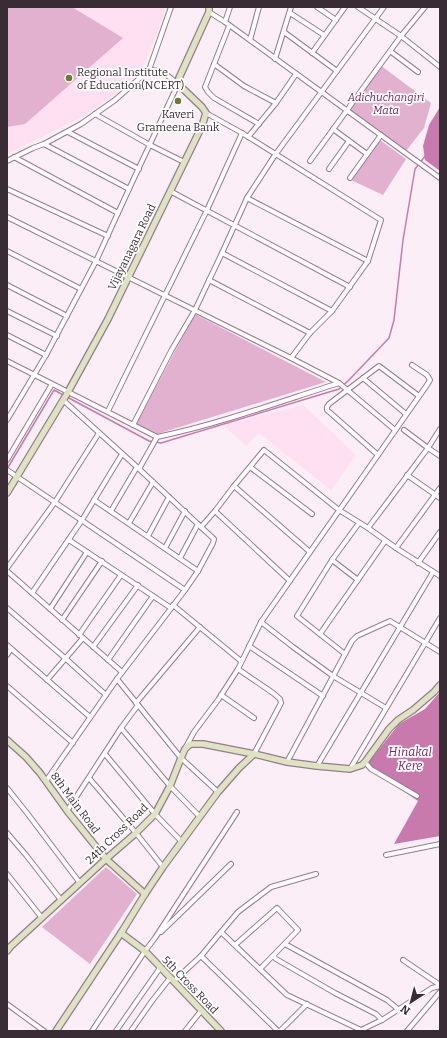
<svg xmlns="http://www.w3.org/2000/svg" width="447" height="1038" viewBox="0 0 447 1038" font-family="Bitter,serif">
<rect width="100%" height="100%" fill="#fceef6"/>
<g fill="#ffdff2">
<polygon points="7,7 166,7 158,30 143,67 121,90 84,116 7,154"/>
<polygon points="303,405 356,455 331,490 259,433 246,446 223,425"/>
</g>
<g fill="#e3b1d0">
<polygon points="7,7 72,7 123,38 25,124 7,127"/>
<polygon points="380,65 431,103 424,128 406,151 381,132 349,112 350,110 348,108"/>
<polygon points="380,140 406,159 383,195 351,180"/>
<polygon points="195,314 326,382 157,434 136,424"/>
<polygon points="106,867 137,894 90,964 42,927"/>
</g>
<g fill="#c87aad">
<polygon points="440,107 440,171 425,160 423,146 429,125"/>
<polygon points="440,692 440,836 394,844 418,801 366,766 399,724 425,709"/>
</g>
<g fill="none" stroke-linecap="round" stroke-linejoin="round">
<polyline stroke="#c87aad" stroke-width="1.5" points="7,469 54,390 149,441 161,443 339,389 349,380 389,338 394,320 403,240 415,169 426,155"/>
<g stroke="#987b8d" stroke-width="6">
<g id="street">
<polyline points="317,7 336,20"/>
<polyline points="358,7 401,36 440,67"/>
<polyline points="209,12 225,22 440,178"/>
<polyline points="290,13 324,35"/>
<polyline points="225,22 230,7"/>
<polyline points="229,26 205,87 208,92 214,98 259,124"/>
<polyline points="284,32 337,71"/>
<polyline points="250,40 259,7"/>
<polyline points="390,51 418,72"/>
<polyline points="312,53 345,7"/>
<polyline points="275,59 291,7"/>
<polyline points="214,64 244,86 276,103"/>
<polyline points="149,70 171,7"/>
<polyline points="95,114 150,145 184,162"/>
<polyline points="333,129 367,154"/>
<polyline points="68,132 139,169"/>
<polyline points="248,137 276,103 296,74"/>
<polyline points="44,144 129,189"/>
<polyline points="14,157 118,213"/>
<path d="M7,161l26,-13 11,-4 37,-20 34,-24 34,-30c14,0 19,6 29,14l-49,105 -33,72 -50,94 -39,65"/>
<polyline points="310,161 401,36 425,7"/>
<polyline points="329,169 349,141"/>
<polyline points="350,178 381,135"/>
<polyline points="7,189 108,236"/>
<polyline points="170,191 350,287"/>
<polyline points="247,198 368,261"/>
<polyline points="7,217 291,358 310,333 332,311 368,261 381,220 242,133 206,113"/>
<polyline points="7,251 81,289"/>
<polyline points="222,253 332,311"/>
<polyline points="209,280 310,333"/>
<polyline points="7,285 67,316"/>
<polyline points="7,311 57,336"/>
<polyline points="7,335 46,355"/>
<polyline points="291,358 339,383 395,430"/>
<path d="M7,361l150,76c62,-13 122,-35 182,-54"/>
<polyline points="363,378 406,414"/>
<polyline points="108,411 207,210 242,133"/>
<polyline points="133,425 171,351 195,310 222,253 247,198 275,155 384,7"/>
<polyline points="404,430 428,448 440,456"/>
<polyline points="378,455 327,410 327,407 329,404 379,366 419,396"/>
<polyline points="7,460 52,384"/>
<polyline points="250,467 312,514"/>
<polyline points="139,469 157,437"/>
<polyline points="7,470 185,590"/>
<polyline points="407,475 440,498"/>
<polyline points="234,486 310,552"/>
<polyline points="94,500 198,571"/>
<polyline points="111,511 137,467"/>
<polyline points="215,511 290,581"/>
<polyline points="129,523 153,482"/>
<polyline points="201,527 215,511 234,486 264,450 339,510 368,528 396,548 440,576"/>
<polyline points="368,528 428,448 440,429"/>
<polyline points="148,536 169,497"/>
<polyline points="69,540 171,608"/>
<polyline points="165,548 185,511"/>
<polyline points="396,548 440,488"/>
<polyline points="180,558 198,524"/>
<polyline points="332,560 358,580"/>
<polyline points="418,563 440,532"/>
<polyline points="7,568 55,502 99,433"/>
<polyline points="7,571 122,672"/>
<polyline points="32,593 82,520 122,454"/>
<polyline points="173,605 241,661"/>
<polyline points="7,608 65,658 106,695"/>
<polyline points="50,609 87,552"/>
<polyline points="62,620 102,561"/>
<polyline points="261,622 293,647 333,676 386,708"/>
<polyline points="320,634 385,541"/>
<polyline points="79,635 121,575"/>
<polyline points="7,645 90,717"/>
<polyline points="249,646 323,696"/>
<polyline points="93,647 138,585"/>
<polyline points="345,654 297,616 332,560 359,523"/>
<polyline points="7,655 11,649"/>
<polyline points="108,660 153,596"/>
<polyline points="238,669 273,693 280,699 281,703 279,707 254,754"/>
<polyline points="117,679 181,758 218,792"/>
<polyline points="47,680 83,638"/>
<polyline points="7,686 73,743"/>
<polyline points="221,695 254,718"/>
<polyline points="136,703 200,627"/>
<polyline points="121,728 170,786 200,817"/>
<polyline points="186,747 194,732 218,700 238,669 261,622 427,385 430,380 427,375 412,365"/>
<polyline points="105,754 155,814 182,842"/>
<polyline points="287,762 352,641 357,636 390,621 440,652"/>
<polyline points="365,762 371,769 417,796"/>
<polyline points="317,766 433,572"/>
<polyline points="350,769 440,618"/>
<polyline points="89,778 136,833 163,867"/>
<polyline points="46,781 117,679 185,590 198,571 213,543 214,539 201,527 137,467 63,400"/>
<polyline points="7,788 27,813 80,883"/>
<polyline points="67,811 121,728 138,705"/>
<polyline points="7,833 26,855 61,900"/>
<polyline points="386,855 440,844"/>
<polyline points="7,874 42,918"/>
<polyline points="161,932 231,864"/>
<polyline points="221,932 238,912 271,887 316,874"/>
<polyline points="285,944 387,1000 399,1010"/>
<polyline points="235,945 277,908 298,930 260,969"/>
<polyline points="201,956 278,1031"/>
<polyline points="273,956 276,959 335,993 376,1014 382,1020"/>
<polyline points="403,960 440,985"/>
<polyline points="174,981 201,956 221,932 287,995 363,1031"/>
<polyline points="7,1004 44,1031"/>
<polyline points="361,1030 382,1020 432,988 440,986"/>
<polyline points="92,1031 145,951 155,938 237,812"/>
<polyline points="116,1031 160,968"/>
<polyline points="131,1031 152,1001 170,978"/>
<polyline points="185,1031 201,1011"/>
<polyline points="280,1031 307,1004"/>
<polyline points="407,1031 440,992"/>
</g>
</g>
<g stroke="#987b8d" stroke-width="8">
<g id="secondary">
<polyline points="7,493 68,392 108,319 202,126 206,113 202,107 178,84 179,78 209,12 209,7"/>
<polyline points="7,740 26,757 40,773 68,812 106,859 145,894"/>
<polyline points="121,933 145,951 221,1031"/>
<polyline points="7,951 11,946 106,859 136,833 155,814 170,786 181,758 185,749 189,745 192,744 203,744 254,754 287,762 317,766 350,769 362,765 365,762 389,729 398,720 413,710 434,692 440,685"/>
<polyline points="56,1031 121,933 145,894 163,867 218,792 239,768 254,754"/>
</g>
</g>
<use href="#street" stroke="#fff" stroke-width="4"/>
<use href="#secondary" stroke="#dce4c1" stroke-width="5.5"/>
</g>
<g fill="#6b7d2d" stroke="#fff" stroke-width="1.5">
<circle cx="69" cy="78" r="4"/>
<circle cx="178" cy="101" r="4"/>
</g>
<g text-anchor="middle" dominant-baseline="central" stroke-width="3.5" stroke-linejoin="round" paint-order="stroke">
<g font-size="11" fill="#392c34" stroke="#fff" text-anchor="start">
<text x="77" y="72">Regional Institute<tspan x="77" dy="13">of Education(NCERT)</tspan></text>
<text x="178" y="114" text-anchor="middle">Kaveri<tspan x="178" dy="13">Grameena Bank</tspan></text>
</g>
<g font-size="11" font-style="italic" fill="#7c2063" stroke="#fff">
<text x="386" y="97">Adichuchangiri<tspan x="386" dy="13">Mata</tspan></text>
</g>
<g font-size="11" fill="#392c34" stroke="#fff">
<text transform="translate(132 247) rotate(-64)">Vijayanagara Road</text>
<text transform="translate(75 803) rotate(53)">8th Main Road</text>
<text transform="translate(117 834) rotate(-44)">24th Cross Road</text>
<text transform="translate(190 985) rotate(46)">5th Cross Road</text>
</g>
<g font-size="12" font-style="italic" fill="#802567" stroke="#fff">
<text x="410" y="752">Hinakal<tspan x="410" dy="14">Kere</tspan></text>
</g>
</g>
<rect width="447" height="1038" fill="none" stroke="#392c34" stroke-width="16"/>
<g transform="translate(411 1002) rotate(216)" stroke="#ffffff" stroke-width="3" paint-order="stroke">
<path d="M0-3L7 15L0 10L-7 15Z" fill="#392c34"/>
<text y="-6" font-size="11" font-weight="bold" text-anchor="middle" fill="#392c34">N</text>
</g>
</svg>
